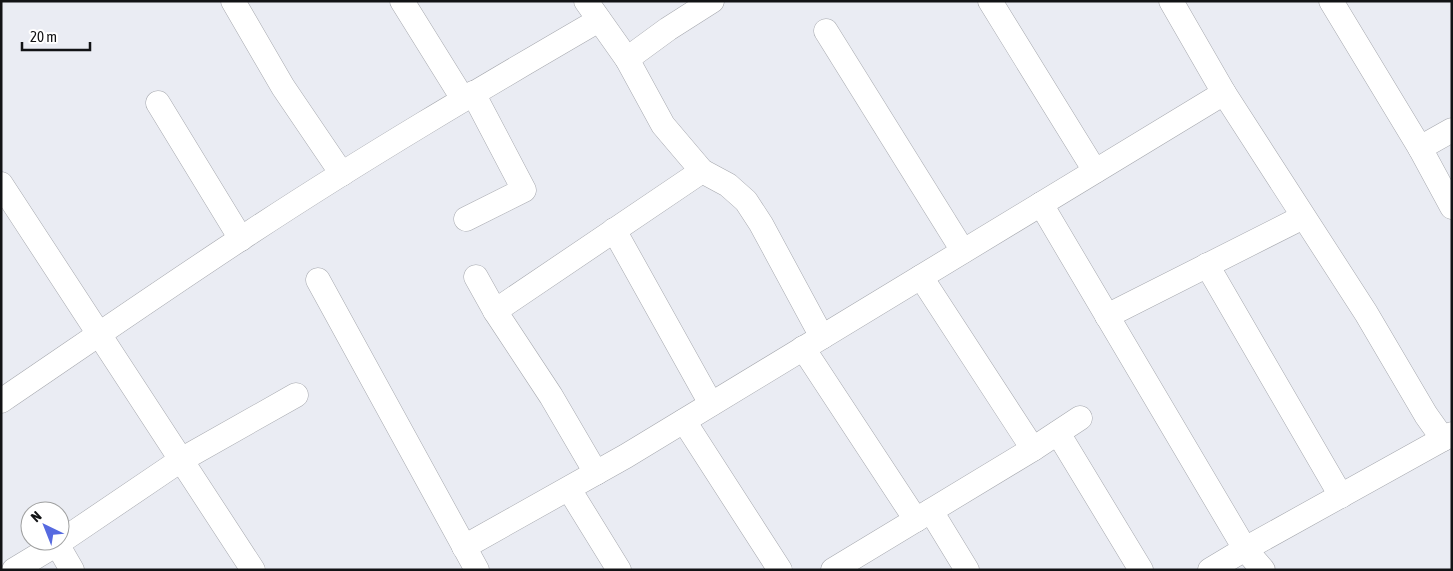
<svg xmlns="http://www.w3.org/2000/svg" width="1453" height="571" viewBox="0 0 1453 571" font-family="'Asap Condensed',sans-serif">
<rect width="100%" height="100%" fill="#eaecf3"/>
<g fill="none" stroke-linecap="round" stroke-linejoin="round">
<g stroke="#a6a8ae" stroke-width="25">
<g id="street">
<polyline points="233,1 283,87 342,174"/>
<polyline points="402,1 463,99"/>
<polyline points="586,1 627,59 663,125 702,171 728,185 746,201 761,224 822,337"/>
<polyline points="990,1 1095,171"/>
<polyline points="1171,1 1224,93"/>
<polyline points="1331,1 1420,148 1452,207"/>
<polyline points="826,31 963,251"/>
<polyline points="627,59 668,29 712,1"/>
<polyline points="158,103 241,239"/>
<polyline points="1420,148 1452,130"/>
<polyline points="1,184 253,570"/>
<polyline points="1041,204 1245,549 1263,570"/>
<polyline points="466,219 524,190 473,93"/>
<polyline points="614,230 711,404"/>
<polyline points="1207,265 1341,496"/>
<polyline points="476,277 495,311 551,396 596,473"/>
<polyline points="921,277 1033,449"/>
<polyline points="318,280 477,570"/>
<polyline points="495,311 702,171"/>
<polyline points="1107,316 1303,217"/>
<polyline points="803,348 916,520"/>
<path d="M1,401c84,-57 166,-114 250,-169 114,-75 231,-144 348,-212"/>
<polyline points="684,421 780,570"/>
<polyline points="1058,433 1141,570"/>
<polyline points="569,489 619,570"/>
<polyline points="931,511 967,570"/>
<polyline points="57,544 72,570"/>
<polyline points="464,547 626,456 1224,93 1366,313 1426,415 1443,439 1452,434"/>
<polyline points="14,570 57,544 181,460 296,395"/>
<polyline points="833,570 1033,449 1080,418"/>
<polyline points="1210,570 1245,549 1443,439"/>
</g>
</g>
<use href="#street" stroke="#fff" stroke-width="24"/>
</g>
<rect width="1453" height="571" fill="none" stroke="#121315" stroke-width="5"/>
<g transform="translate(45 526) rotate(317)"><circle r="24" fill="#ffffff" stroke="#a0a1a1"/>
<path d="M0-4L9 19L0 12L-9 19Z" fill="#566ae0"/>
<text y="-8" font-size="14" font-weight="bold" text-anchor="middle" fill="#121315">N</text>
</g>
<path d="M22 42v8h68v-8" fill="none" stroke="#121315" stroke-width="2.5"/>
<text x="30" y="42" font-size="15" fill="#121315" stroke="#ffffff" stroke-width="4" paint-order="stroke">20 m</text>
</svg>
